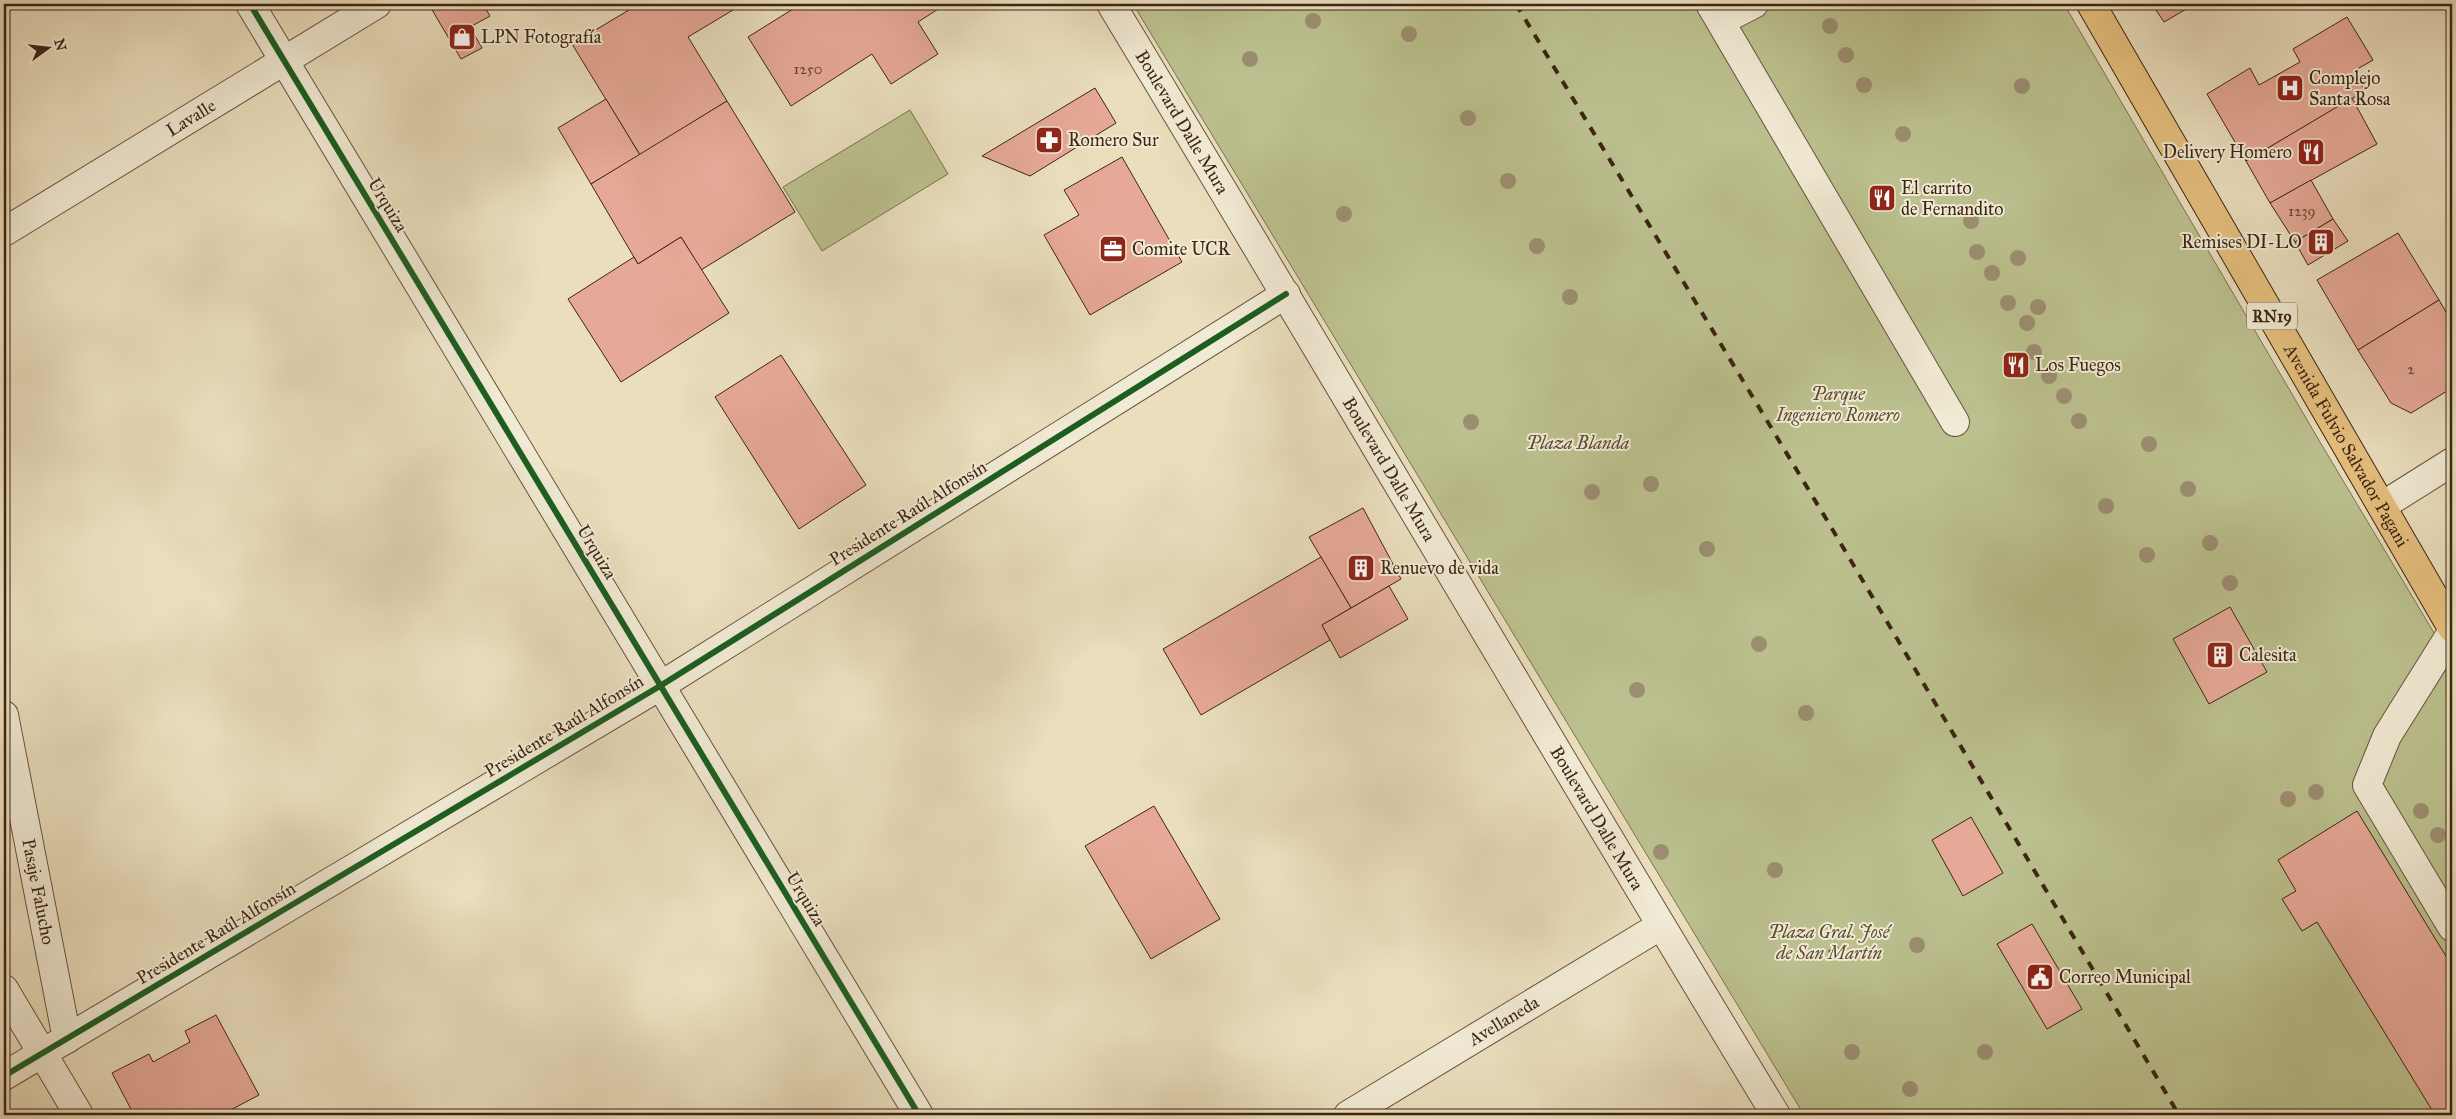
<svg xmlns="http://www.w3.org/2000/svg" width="2456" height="1119" viewBox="0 0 2456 1119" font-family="'IM FELL Great Primer',serif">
<rect width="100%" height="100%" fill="#eadebd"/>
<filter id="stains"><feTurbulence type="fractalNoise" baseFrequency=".004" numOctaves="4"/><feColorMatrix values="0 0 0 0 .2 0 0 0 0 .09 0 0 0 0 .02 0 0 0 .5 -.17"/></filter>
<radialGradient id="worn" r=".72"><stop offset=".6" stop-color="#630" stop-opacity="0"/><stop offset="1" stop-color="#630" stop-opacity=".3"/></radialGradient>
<g fill="#bbc08e" stroke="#7c7250">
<polygon points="1133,4 2064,4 2320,442 2452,663 2452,1115 1804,1115"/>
<polygon points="910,110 948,174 822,251 783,187"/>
</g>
<g fill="#e6a997" stroke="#3d2513">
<polygon points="437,4 483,4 490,16 470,27 482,48 461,59 431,8"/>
<polygon points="639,4 743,4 688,37 727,101 640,155 572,44"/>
<polygon points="801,4 946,4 918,22 938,54 891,84 872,54 791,106 748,37"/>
<polygon points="2152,4 2195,4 2164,22"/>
<polygon points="2347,17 2373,60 2354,71 2365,91 2246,161 2207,94 2250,68 2259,85 2300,62 2293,49"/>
<polygon points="1095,88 1116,123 1030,176 982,156"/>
<polygon points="2352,98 2377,144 2270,203 2246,161"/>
<polygon points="606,99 640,155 591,184 558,128"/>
<polygon points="727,101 795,212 701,270 681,237 638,264 591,184"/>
<polygon points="1122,157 1182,262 1090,315 1044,235 1079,215 1064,190"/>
<polygon points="2311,180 2333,219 2295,242 2270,203"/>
<polygon points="2333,219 2348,241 2308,265 2295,242"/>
<polygon points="2398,233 2439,300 2358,350 2317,280"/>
<polygon points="681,237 729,313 621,382 568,299 634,257 638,264"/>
<polygon points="2439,300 2452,322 2452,388 2411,413 2391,403 2358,350"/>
<polygon points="781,355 866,485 799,529 715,397"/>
<polygon points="1363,508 1401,579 1351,608 1309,537"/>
<polygon points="1321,557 1351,608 1322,625 1330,640 1201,715 1163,649"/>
<polygon points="1389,586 1408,619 1340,658 1322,625"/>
<polygon points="2230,607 2267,672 2209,704 2173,639"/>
<polygon points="1154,806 1220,919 1151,959 1085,846"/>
<polygon points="2357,811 2452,966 2452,1115 2435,1115 2317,922 2302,931 2282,899 2296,891 2278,860"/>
<polygon points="1971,817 2003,873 1963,896 1932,840"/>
<polygon points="2032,924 2082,1009 2047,1029 1997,944"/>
<polygon points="216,1015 259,1095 221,1115 134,1115 112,1073 149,1054 153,1062 190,1042 185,1031"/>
</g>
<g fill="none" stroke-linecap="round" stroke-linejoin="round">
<g stroke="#68533e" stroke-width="30">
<g id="minor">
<polyline points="250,4 919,1115"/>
<path id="s1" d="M1111,4c223,369 440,742 665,1111"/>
<polyline points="1710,4 1955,422"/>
<polyline points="1721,21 1754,4"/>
<path id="s2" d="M4,232l373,-228"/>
<polyline points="2382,506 2452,462"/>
<polyline points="2452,632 2387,736 2367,785 2452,927"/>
<path id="s3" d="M4,715l63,324"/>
<polyline points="4,989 79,1115"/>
<polyline points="4,1076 660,686 1286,294"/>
<path id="s4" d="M1348,1115l312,-189"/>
</g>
</g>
<g stroke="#3d2513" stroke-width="30">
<g id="highway">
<path id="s5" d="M2091,4l361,624"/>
</g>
</g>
<polyline stroke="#3d2513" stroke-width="3" stroke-dasharray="4 2.5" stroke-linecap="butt" points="1829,952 1839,946"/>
<use href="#minor" stroke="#f1ead4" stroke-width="28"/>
<use href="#highway" stroke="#e5bf7e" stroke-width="28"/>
<polyline stroke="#3d2513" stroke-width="4" stroke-dasharray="9 9" stroke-linecap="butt" points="1516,4 1828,522 2179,1115"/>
<g stroke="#f1ead4" stroke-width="9">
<g id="cycleway">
<polyline points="250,4 919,1115"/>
<polyline points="4,1076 660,686 1286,294"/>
</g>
</g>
<use href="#cycleway" stroke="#1b5e20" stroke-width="6"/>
</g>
<g fill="#9c8e71">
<circle cx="1313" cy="21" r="8"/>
<circle cx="1830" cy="26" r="8"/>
<circle cx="1409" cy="34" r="8"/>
<circle cx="1846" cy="55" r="8"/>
<circle cx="1250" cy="59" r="8"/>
<circle cx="1864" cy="85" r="8"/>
<circle cx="2022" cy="86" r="8"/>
<circle cx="1468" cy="118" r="8"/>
<circle cx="1903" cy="134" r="8"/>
<circle cx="1508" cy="181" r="8"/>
<circle cx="1344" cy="214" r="8"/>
<circle cx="1971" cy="221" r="8"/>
<circle cx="1537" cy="246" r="8"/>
<circle cx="1977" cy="252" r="8"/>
<circle cx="2018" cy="258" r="8"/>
<circle cx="1992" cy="273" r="8"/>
<circle cx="1570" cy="297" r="8"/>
<circle cx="2008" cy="303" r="8"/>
<circle cx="2038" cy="307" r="8"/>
<circle cx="2027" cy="323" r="8"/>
<circle cx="2034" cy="352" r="8"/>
<circle cx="2049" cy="376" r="8"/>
<circle cx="2064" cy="396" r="8"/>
<circle cx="2079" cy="421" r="8"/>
<circle cx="1471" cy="422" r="8"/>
<circle cx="2149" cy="444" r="8"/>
<circle cx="1651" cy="484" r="8"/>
<circle cx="2188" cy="489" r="8"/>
<circle cx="1592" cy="492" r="8"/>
<circle cx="2106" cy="506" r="8"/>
<circle cx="2210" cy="543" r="8"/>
<circle cx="1707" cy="549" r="8"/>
<circle cx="2147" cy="555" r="8"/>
<circle cx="2230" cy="583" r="8"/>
<circle cx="1759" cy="644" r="8"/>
<circle cx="1637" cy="690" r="8"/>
<circle cx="1806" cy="713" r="8"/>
<circle cx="2316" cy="792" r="8"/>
<circle cx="2288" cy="799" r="8"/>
<circle cx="2421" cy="811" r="8"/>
<circle cx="2438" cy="835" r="8"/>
<circle cx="1661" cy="852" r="8"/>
<circle cx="1775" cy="870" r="8"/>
<circle cx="1917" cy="945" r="8"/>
<circle cx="1852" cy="1052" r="8"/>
<circle cx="1985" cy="1052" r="8"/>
<circle cx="1910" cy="1089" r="8"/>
</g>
<defs>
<g id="shop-square" transform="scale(1.4375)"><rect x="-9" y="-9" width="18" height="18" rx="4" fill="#8f2418" stroke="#f1ead4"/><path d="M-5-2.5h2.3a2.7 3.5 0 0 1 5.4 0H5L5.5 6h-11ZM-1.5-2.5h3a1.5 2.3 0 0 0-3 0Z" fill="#fff"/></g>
<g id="hospital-square" transform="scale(1.4375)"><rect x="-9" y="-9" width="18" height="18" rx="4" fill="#8f2418" stroke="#f1ead4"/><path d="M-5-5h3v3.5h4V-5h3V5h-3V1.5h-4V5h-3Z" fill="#fff"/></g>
<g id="pharmacy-square" transform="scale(1.4375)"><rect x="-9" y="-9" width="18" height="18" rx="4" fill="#8f2418" stroke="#f1ead4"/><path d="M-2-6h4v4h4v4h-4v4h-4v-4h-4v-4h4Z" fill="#fff"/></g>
<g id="restaurant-square" transform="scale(1.4375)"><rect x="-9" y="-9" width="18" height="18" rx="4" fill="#8f2418" stroke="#f1ead4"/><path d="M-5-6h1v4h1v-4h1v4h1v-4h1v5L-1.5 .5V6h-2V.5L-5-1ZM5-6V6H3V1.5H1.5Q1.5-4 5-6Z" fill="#fff"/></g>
<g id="building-square" transform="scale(1.4375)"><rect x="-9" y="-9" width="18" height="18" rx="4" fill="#8f2418" stroke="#f1ead4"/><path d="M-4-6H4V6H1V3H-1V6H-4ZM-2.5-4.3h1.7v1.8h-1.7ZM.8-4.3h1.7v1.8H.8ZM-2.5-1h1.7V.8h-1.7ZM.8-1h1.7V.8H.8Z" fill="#fff"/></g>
<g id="office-square" transform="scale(1.4375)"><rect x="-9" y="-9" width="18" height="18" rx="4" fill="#8f2418" stroke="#f1ead4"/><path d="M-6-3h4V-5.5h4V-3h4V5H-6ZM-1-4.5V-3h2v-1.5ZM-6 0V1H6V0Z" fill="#fff"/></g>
<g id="civic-square" transform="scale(1.4375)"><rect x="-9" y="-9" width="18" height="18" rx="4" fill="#8f2418" stroke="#f1ead4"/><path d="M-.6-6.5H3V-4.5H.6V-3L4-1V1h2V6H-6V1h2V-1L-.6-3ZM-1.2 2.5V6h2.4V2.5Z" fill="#fff"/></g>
</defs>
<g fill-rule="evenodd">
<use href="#shop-square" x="462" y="37"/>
<use href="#hospital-square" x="2290" y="88"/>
<use href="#pharmacy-square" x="1049" y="140"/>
<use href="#restaurant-square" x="2311" y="152"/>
<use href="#restaurant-square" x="1882" y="198"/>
<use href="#building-square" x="2321" y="242"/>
<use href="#office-square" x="1113" y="249"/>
<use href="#restaurant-square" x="2016" y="365"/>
<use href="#building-square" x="1361" y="568"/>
<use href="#building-square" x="2220" y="655"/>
<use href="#civic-square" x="2040" y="977"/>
</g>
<g text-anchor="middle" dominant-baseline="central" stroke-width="4" stroke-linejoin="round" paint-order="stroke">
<g font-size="15" fill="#674634">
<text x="808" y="69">1250</text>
<text x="2302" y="211">1239</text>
<text x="2411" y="369">2</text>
</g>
<rect fill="#f1ead4" stroke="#73604d" stroke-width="1" x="2247" y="302.5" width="50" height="27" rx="4"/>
<g font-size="16" font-weight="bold" fill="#3d2513">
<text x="2272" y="316">RN19</text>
</g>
<g font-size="18" fill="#3d2513" stroke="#f1ead4" text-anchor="start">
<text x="481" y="37">LPN Fotografía</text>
<text x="2309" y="78">Complejo<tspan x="2309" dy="21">Santa Rosa</tspan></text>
<text x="1068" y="140">Romero Sur</text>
<text x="2292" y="152" text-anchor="end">Delivery Homero</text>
<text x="1901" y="188">El carrito<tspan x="1901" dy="21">de Fernandito</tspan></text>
<text x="2302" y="242" text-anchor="end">Remises DI-LO</text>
<text x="1132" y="249">Comite UCR</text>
<text x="2035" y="365">Los Fuegos</text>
<text x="1380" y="568">Renuevo de vida</text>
<text x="2239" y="655">Calesita</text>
<text x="2059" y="977">Correo Municipal</text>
</g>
<g font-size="18" fill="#3d2513" stroke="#f1ead4">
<text stroke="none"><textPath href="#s2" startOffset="219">Lavalle</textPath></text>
<text stroke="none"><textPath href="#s1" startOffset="138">Boulevard Dalle Mura</textPath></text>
<text transform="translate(388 205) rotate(59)">Urquiza</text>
<text stroke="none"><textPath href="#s5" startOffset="510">Avenida Fulvio Salvador Pagani</textPath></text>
<text stroke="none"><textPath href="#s1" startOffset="542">Boulevard Dalle Mura</textPath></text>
<text transform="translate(908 513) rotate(-32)">Presidente Raúl Alfonsín</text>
<text transform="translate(597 552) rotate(59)">Urquiza</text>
<text transform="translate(564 726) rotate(-31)">Presidente Raúl Alfonsín</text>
<text stroke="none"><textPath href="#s1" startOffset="948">Boulevard Dalle Mura</textPath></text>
<text stroke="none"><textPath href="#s3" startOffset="180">Pasaje Falucho</textPath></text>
<text transform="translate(806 899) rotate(59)">Urquiza</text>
<text transform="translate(216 933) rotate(-31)">Presidente Raúl Alfonsín</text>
<text stroke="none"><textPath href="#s4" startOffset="182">Avellaneda</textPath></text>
</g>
<g font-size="18" font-style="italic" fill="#5c4c32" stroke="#f1ead4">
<text x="1838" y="394">Parque<tspan x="1838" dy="21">Ingeniero Romero</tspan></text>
<text x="1578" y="443">Plaza Blanda</text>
<text x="1829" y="932">Plaza Gral. José<tspan x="1829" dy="21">de San Martín</tspan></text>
</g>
</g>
<rect width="2456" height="1119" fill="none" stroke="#eadebd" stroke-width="20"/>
<rect x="5" y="5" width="2446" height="1109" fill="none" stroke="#3d2513" stroke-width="2.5"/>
<rect x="10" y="10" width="2436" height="1099" fill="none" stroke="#3d2513"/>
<g transform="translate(48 48) rotate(75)" stroke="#f1ead4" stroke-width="4" paint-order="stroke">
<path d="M0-4L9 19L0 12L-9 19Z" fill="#3d2513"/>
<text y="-8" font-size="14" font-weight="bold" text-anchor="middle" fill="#3d2513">N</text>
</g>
<rect width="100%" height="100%" filter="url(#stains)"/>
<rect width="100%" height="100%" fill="url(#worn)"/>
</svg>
